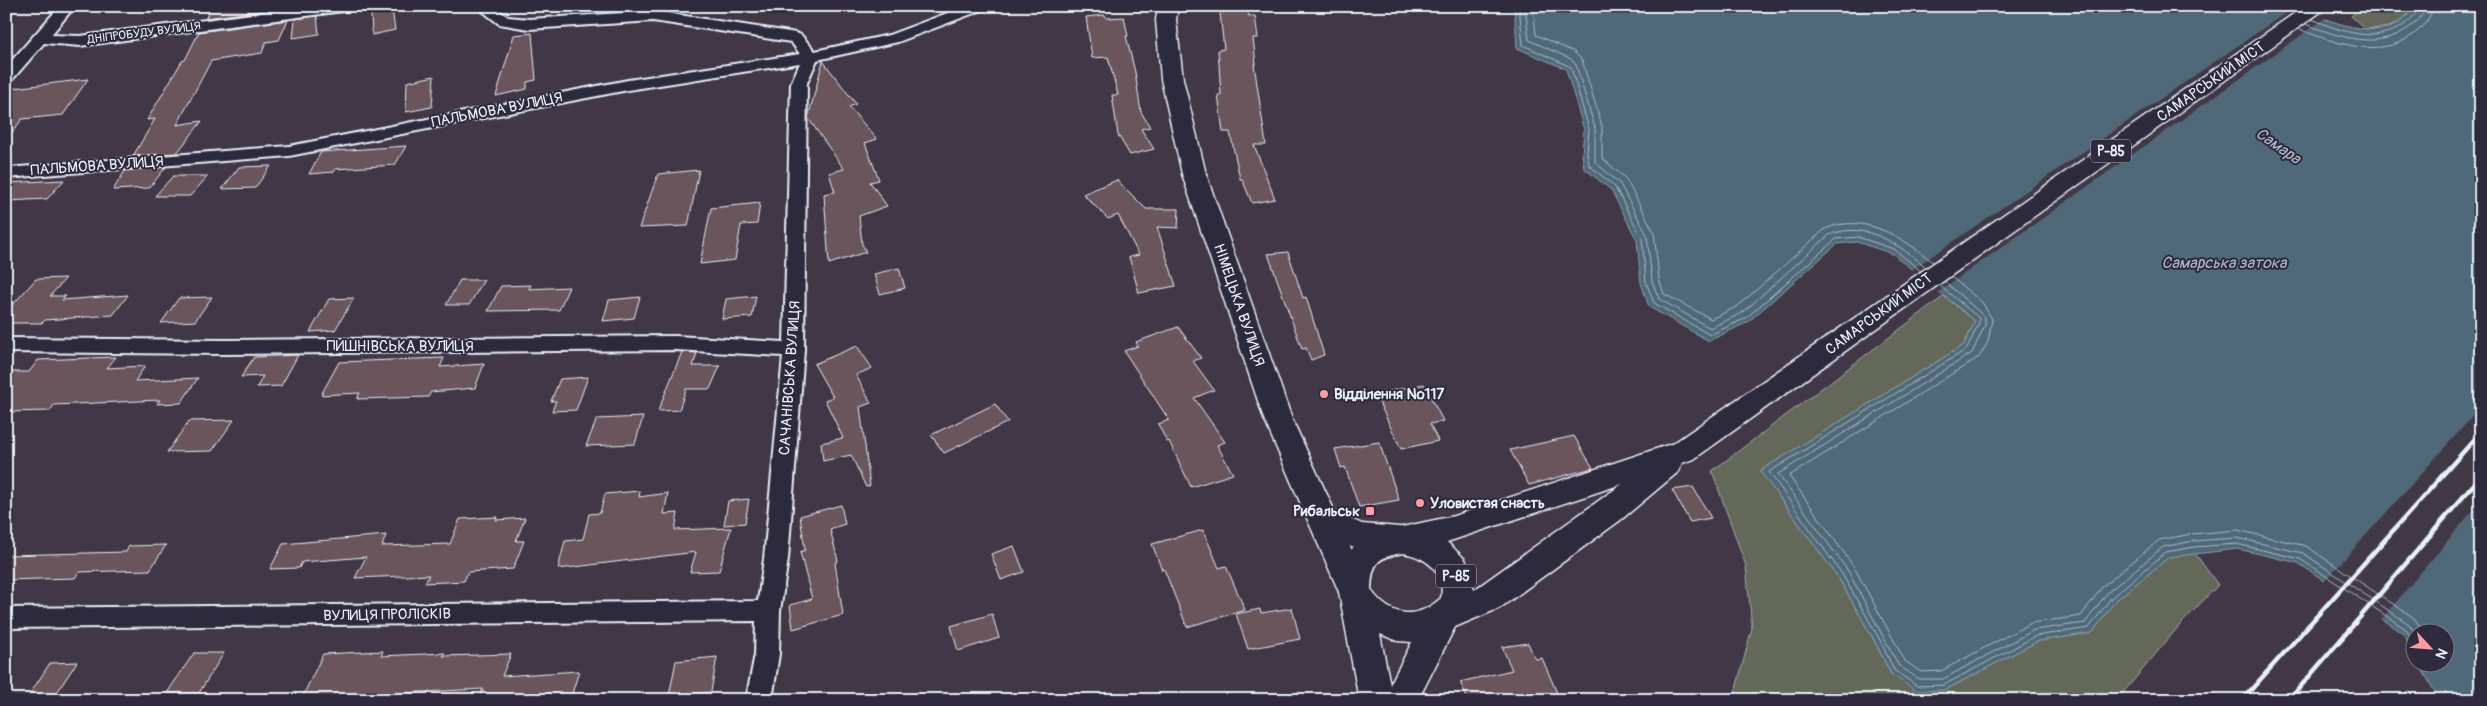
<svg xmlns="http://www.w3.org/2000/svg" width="2487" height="706" viewBox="0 0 2487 706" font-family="Pangolin,sans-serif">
<rect width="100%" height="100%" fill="#413746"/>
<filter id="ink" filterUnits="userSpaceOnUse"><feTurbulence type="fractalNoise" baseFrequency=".02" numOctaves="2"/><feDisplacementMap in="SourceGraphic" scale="10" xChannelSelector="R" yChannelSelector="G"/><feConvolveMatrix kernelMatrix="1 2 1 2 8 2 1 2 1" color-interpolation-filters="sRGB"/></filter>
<g filter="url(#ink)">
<g fill="#646759" stroke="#a6aca8">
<path d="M2363,6h53c-21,21 -22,22 -51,23l-14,-13z"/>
<polygon points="1944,296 1975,321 1964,345 1760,471 1838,577 1874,640 1891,674 1945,690 2038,641 2092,633 2115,601 2169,557 2194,552 2218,585 2179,626 2117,700 1733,700 1752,628 1746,566 1712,471"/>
</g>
<path fill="#506979" stroke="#8d9fac" d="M1514,6h779c27,11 75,33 103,19 7,-3 14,-13 20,-19h65v694h-47l2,-6 -17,-30h25v-30h-30v20l-11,-21 -105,-70 -60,-14 -69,8 -54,44 -23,32 -54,8 -93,49 -29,1 -25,-17 -17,-34 -36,-63 -78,-106 204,-126 11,-24 -82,-67 -36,-12 -20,2 -89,78 -39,19 -60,-34 -8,-24 -4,-43 -26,-50 -27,-22 -2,-15 2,-23 -18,-61 -49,-21z"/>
<g fill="#413746">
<polygon points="2296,6 2327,17 1937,293 1910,271"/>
<polygon points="2481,407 2481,501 2380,621 2323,583"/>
</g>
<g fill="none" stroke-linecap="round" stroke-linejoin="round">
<g stroke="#abbbc5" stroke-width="1">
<polyline points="1519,6 1523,45 1571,67 1589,129 1587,153 1589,165 1615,187 1642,238 1646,282 1654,303 1710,335 1746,318 1836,239 1858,237 1894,249 1921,271"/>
<path d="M1525,6l4,34 42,19 5,6 19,63v34l25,22 27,51 5,46 7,18 51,29 32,-15 87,-78c37,-15 70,10 97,32"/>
<path d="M1533,6l3,29 38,17 8,8 20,66v32l24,21 28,53 5,47 5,15 47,25 27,-13 87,-77c40,-17 78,9 108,33"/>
<path d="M2312,19c28,12 65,26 93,5 6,-5 12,-10 14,-18"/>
<path d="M2306,24c33,13 72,27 104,3 7,-5 14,-11 15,-21"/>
<path d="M2299,29c36,14 81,31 115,5 9,-7 17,-16 19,-28"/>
<polyline points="1951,277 1982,302 1992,319 1988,342 1979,357 1789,476 1854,567 1905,661 1921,672 1941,671 2031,623 2081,616 2102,587 2159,540 2192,534 2237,530 2306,546 2414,618 2425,634"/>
<polyline points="1945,282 1985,317 1985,325 1972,353 1778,474 1848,571 1899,666 1919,679 1943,679 2034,630 2085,623 2107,593 2163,547 2193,541 2237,538 2303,553 2409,624 2416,634"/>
<polyline points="1939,285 1979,318 1979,323 1967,349 1769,472 1842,574 1879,638 1894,670 1917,686 1944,685 2036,636 2089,628 2111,598 2166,552 2194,547 2237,544 2300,559 2406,629 2414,644"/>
</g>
</g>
<g fill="#6b555b" stroke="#e8f1f8">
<polygon points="211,6 295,6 206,18"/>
<polygon points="392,9 395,30 372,35 371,14"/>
<polygon points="1248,11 1249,16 1255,16 1258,38 1253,38 1256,64 1254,64 1266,145 1254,145 1275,199 1252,203 1242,179 1240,179 1230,132 1223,132 1218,95 1221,95 1218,50 1224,49 1220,13"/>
<polygon points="1105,15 1106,18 1124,17 1128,36 1126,36 1135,72 1141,112 1150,127 1141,129 1154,149 1130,155 1118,135 1112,95 1118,95 1108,57 1092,58 1086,17"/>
<polygon points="317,16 319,34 293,38 295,19"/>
<polygon points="288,20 279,40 266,42 262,53 211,61 177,125 202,121 177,153 133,156 155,119 147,120 182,61 185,60 199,32"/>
<polygon points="532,33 536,80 527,82 527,89 496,96 514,35"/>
<polygon points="823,61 856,104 849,107 877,139 865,143 879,180 870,182 887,206 859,216 862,244 866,252 829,264 824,194 835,192 829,173 844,169 808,118"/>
<polygon points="434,76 432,107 406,112 407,82"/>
<polygon points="88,79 63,115 22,119 6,141 6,89"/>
<polygon points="406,146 395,165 335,169 334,172 309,174 321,152"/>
<polygon points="271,166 255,188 222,189 239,167"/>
<polygon points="166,167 149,188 113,190 125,171"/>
<polygon points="699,170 688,226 639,228 658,174"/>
<polygon points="173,176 208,176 190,196 155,196"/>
<polygon points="64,180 47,199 6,201 6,183"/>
<polygon points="1117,180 1146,209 1179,209 1178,228 1157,227 1176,286 1139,293 1129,257 1139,255 1118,215 1108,219 1083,194"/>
<polygon points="760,203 757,224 741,225 735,260 700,264 711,208"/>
<polygon points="1288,252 1303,298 1306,297 1324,355 1311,360 1306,348 1302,349 1268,254"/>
<polygon points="899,268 905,288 880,294 874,274"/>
<polygon points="66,278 50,296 66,296 62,300 128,295 113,315 45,320 42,323 6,323 6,312 36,279"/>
<polygon points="460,280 484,280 469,305 446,305"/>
<polygon points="531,285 529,289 569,287 559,310 488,311 501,286"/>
<polygon points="756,296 752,317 722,319 726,299"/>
<polygon points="212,297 195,321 161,323 179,298"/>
<polygon points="640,297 634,318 603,321 609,300"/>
<polygon points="354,298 335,330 310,332 329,299"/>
<polygon points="1178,327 1201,358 1193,361 1214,390 1194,398 1225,442 1217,445 1233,474 1191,487 1169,441 1167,442 1158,424 1169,420 1124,351 1138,346 1136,342"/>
<polygon points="857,346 872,368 856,375 871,403 860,407 870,486 866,487 851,455 823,461 821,443 843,438 825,400 833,397 814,364"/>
<polygon points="682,352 697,353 693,366 720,366 710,389 686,389 679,410 658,411"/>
<polygon points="298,355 281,386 257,387 263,376 241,377 254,357"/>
<polygon points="116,357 107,368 145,366 135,381 198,378 181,403 157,404 160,400 54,405 50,411 6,412 6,372 29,372 38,360"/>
<polygon points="444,358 440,367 484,364 475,388 431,392 428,397 357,399 360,393 321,395 339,362"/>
<polygon points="588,377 576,410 552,411 556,401 551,401 560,379"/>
<polygon points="1424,384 1443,421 1430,424 1438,441 1401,449 1375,394"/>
<polygon points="995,404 1008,422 944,453 931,435"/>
<polygon points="643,417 635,444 586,446 597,419"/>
<polygon points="234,420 212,451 167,452 189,421"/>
<polygon points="1574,436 1593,468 1529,485 1510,450"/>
<polygon points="1379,442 1399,500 1359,507 1345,467 1341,468 1335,449"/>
<polygon points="1693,487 1711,518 1690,522 1672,490"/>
<polygon points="640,491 639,497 668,493 664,514 678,513 675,530 731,528 719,571 690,572 696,552 558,569 565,541 583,539 589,514 600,513 605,494"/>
<polygon points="749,499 745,523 724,525 728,501"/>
<polygon points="841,505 845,524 830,529 838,561 835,563 843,615 793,629 790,605 812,599 800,552 805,550 800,516"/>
<polygon points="497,517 496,520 525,518 516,541 524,541 513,569 468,572 464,581 425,583 429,575 355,578 366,557 302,562 299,568 270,569 283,544 386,535 382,546 450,544 460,519"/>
<polygon points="1203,530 1219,568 1226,566 1245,610 1187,627 1164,569 1162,570 1152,544"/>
<polygon points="166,545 150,570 79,572 75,578 6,580 6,555 126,552 129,546"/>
<polygon points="1014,546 1024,572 1001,580 991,554"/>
<polygon points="1292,608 1300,639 1248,649 1236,614 1260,609 1261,613"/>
<polygon points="992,614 999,638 958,651 951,626"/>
<polygon points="1528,643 1535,659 1542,658 1560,700 1468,700 1460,682 1512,670 1502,647"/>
<polygon points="383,651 381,656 445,653 443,656 511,654 502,676 579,671 570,700 478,700 483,689 363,695 361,700 301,700 323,654"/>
<polygon points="194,653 224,653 199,693 167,693"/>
<polygon points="717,657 711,692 669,696 676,661"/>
<polygon points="77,662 52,700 26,700 50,663"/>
</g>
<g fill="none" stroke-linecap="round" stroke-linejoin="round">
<g stroke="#e8f1f8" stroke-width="4">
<g id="minor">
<polygon points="60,6 75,6 51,35 80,36 314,6 358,6 351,10 80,46 44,43 12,80 6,82 6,67"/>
<polygon points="476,6 493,6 508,17 529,19 653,11 796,33 801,35 815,51 889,35 966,6 987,6 985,9 898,42 817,60 807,83 804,350 788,559 780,611 779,654 772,700 746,700 755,654 756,621 6,628 6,608 758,601 764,559 783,356 675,350 224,354 6,352 6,338 224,340 675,336 784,342 791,83 800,63 628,90 289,156 6,178 6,168 289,146 628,80 800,54 791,42 653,21 529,29 499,24"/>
</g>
</g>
<g stroke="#e8f1f8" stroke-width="3">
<polygon id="secondary" points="1158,6 1178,6 1176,20 1183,79 1206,174 1292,419 1335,512 1362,524 1399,527 1410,531 1415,540 1410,549 1399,553 1350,546 1371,592 1366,602 1355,605 1344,602 1339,592 1264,419 1182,174 1161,79 1156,20"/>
</g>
<g stroke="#e8f1f8" stroke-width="3">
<path id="primary" d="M2305,6h24l-635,453 -12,4 -4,9 -56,47 -122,89 -45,19 -37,73h-59l-20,-108 1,-23 15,-25 28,-13 71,-15 220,-73zM1622,484l-148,106 -9,-31 -18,-17zM1403,553c23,4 43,18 38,45 -25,23 -51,19 -70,-8 1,-26 5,-33 32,-37zM1380,634l18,7 14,1 -22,43z"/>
</g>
<use href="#minor" fill="#2f2a3d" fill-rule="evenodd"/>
<use href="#secondary" fill="#2f2a3d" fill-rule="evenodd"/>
<use href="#primary" fill="#2f2a3d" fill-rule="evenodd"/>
<g stroke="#e8f1f8" stroke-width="4.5">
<polyline points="2242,700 2481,432"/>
<polyline points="2289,700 2481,476"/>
</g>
</g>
</g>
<g fill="#ff9aa2" stroke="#2f2a3d" stroke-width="2">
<circle cx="1324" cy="394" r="5"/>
<circle cx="1420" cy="503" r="5"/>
<rect x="1365" y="506" width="10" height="10" rx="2.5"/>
</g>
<g text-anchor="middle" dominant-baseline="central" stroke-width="4" stroke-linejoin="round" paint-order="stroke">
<g font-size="12" fill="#e8f1f8" stroke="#2f2a3d">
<text transform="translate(144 33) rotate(-7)">ДНІПРОБУДУ ВУЛИЦЯ</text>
</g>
<g fill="#2f2a3d" stroke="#b0b5c0" stroke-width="1">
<rect x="2091" y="139.5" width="40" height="23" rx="4"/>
<rect x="1436" y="564.5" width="40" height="23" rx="4"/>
</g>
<g font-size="14" font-weight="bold" fill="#e8f1f8">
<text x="2111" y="151">Р-85</text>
<text x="1456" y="576">Р-85</text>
</g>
<g font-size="15" fill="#e8f1f8" stroke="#2f2a3d">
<text transform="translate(2211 82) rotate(-35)">САМАРСЬКИЙ МІСТ</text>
<text transform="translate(497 110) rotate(-11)">ПАЛЬМОВА ВУЛИЦЯ</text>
<text transform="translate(97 166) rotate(-4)">ПАЛЬМОВА ВУЛИЦЯ</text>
<text transform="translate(1239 305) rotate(71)">НІМЕЦЬКА ВУЛИЦЯ</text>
<text transform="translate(1879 314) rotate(-36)">САМАРСЬКИЙ МІСТ</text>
<text x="400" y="346">ПИШНІВСЬКА ВУЛИЦЯ</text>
<text transform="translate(790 378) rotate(-86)">САЧАНІВСЬКА ВУЛИЦЯ</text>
<text transform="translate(387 615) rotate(-1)">ВУЛИЦЯ ПРОЛІСКІВ</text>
</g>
<g font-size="15" font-weight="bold" fill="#e8f1f8" stroke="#2f2a3d" text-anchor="start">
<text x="1334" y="394">Відділення №117</text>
<text x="1430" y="503">Уловистая снасть</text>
<text x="1360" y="511" text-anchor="end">Рибальськ</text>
</g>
<g font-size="16" font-style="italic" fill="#abbbc5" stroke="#2f2a3d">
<text transform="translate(2278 146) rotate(35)">Самара</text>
<text x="2224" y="263">Самарська затока</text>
</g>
</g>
<rect width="2487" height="706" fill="none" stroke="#2f2a3d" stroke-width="25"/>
<rect x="12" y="12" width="2462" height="681" fill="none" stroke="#e8f1f8" stroke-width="2" filter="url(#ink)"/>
<g transform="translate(2430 648) rotate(116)"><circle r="24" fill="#2f2a3d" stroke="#797a88"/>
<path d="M0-4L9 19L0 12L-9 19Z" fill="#ff9aa2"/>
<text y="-8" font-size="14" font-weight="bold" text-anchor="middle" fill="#e8f1f8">N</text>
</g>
</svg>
